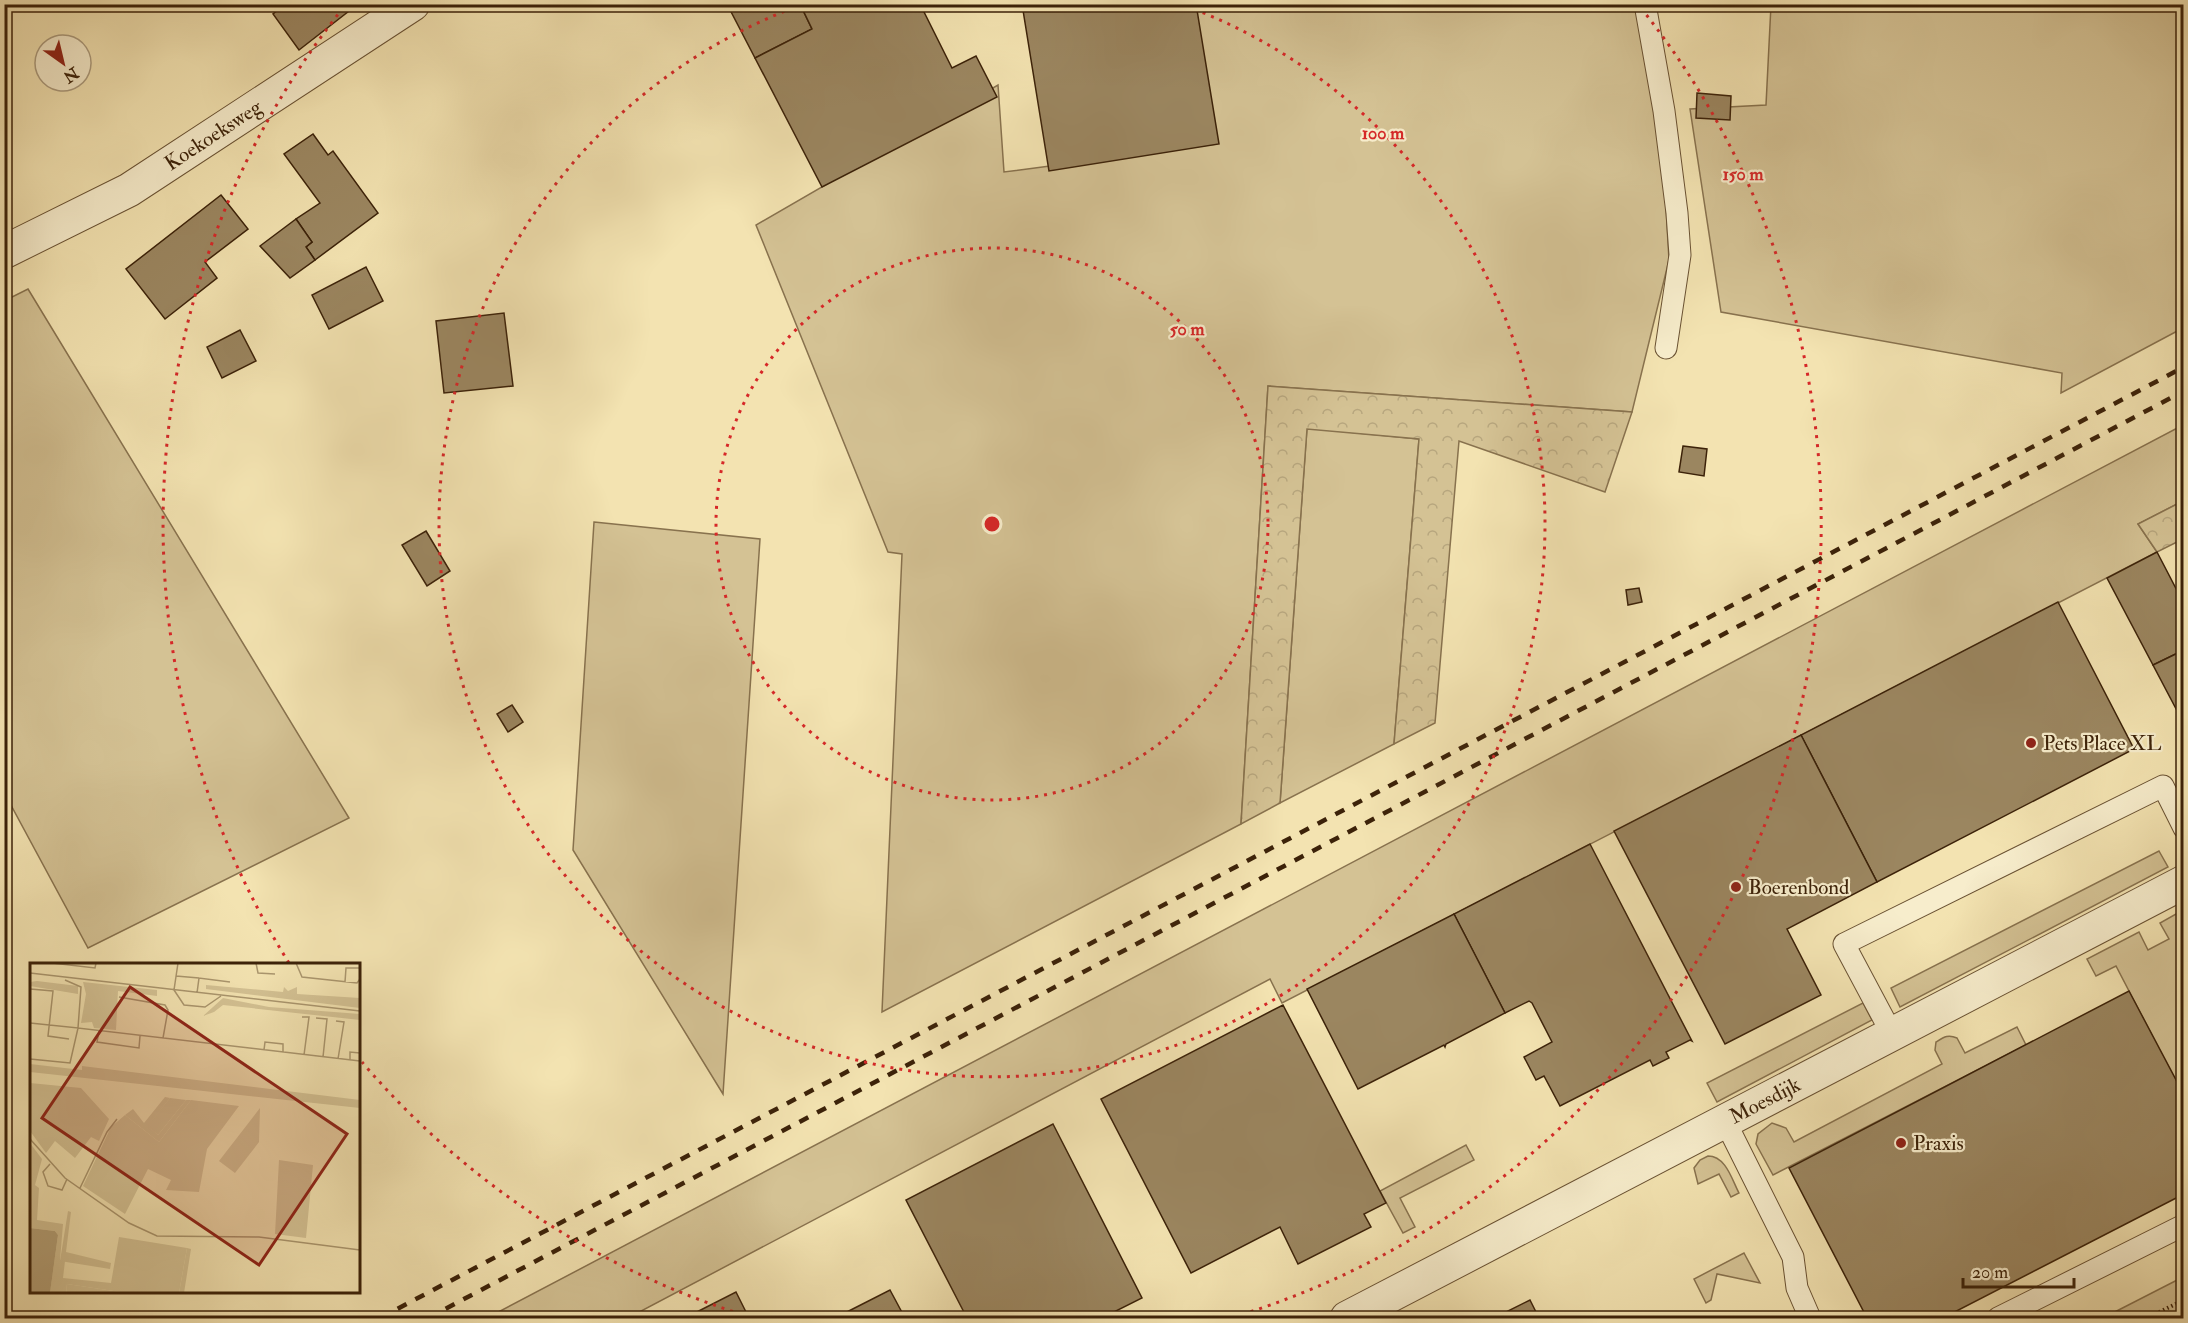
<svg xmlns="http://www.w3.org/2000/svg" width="2188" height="1323" viewBox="0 0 2188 1323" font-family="'IM FELL Double Pica',serif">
<defs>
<pattern id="forest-crowns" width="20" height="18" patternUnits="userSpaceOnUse" patternTransform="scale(1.5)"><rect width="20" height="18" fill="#d4c294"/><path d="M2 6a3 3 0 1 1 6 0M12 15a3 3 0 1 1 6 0" fill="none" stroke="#b7a67e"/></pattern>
</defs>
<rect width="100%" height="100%" fill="#f3e3b1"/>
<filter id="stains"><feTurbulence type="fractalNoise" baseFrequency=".00333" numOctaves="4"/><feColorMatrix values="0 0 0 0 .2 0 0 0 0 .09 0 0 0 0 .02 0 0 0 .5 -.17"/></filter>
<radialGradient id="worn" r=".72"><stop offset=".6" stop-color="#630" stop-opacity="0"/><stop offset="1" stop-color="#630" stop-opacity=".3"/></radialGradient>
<g fill="#d4c294" stroke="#88724e" stroke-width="1.5">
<polygon points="1640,4 1660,104 1669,260 1632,412 1268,386 1241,824 882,1012 902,554 888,552 756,225 998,85 1004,172 1216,144 1195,5"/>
<polygon points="1771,5 2183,5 2183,328 2061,393 2062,373 1721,312 1690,109 1766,105"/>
<polygon points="28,289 349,818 88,948 5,794 4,301"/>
<polygon points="2183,425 2183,501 2138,524 2157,552 1282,1003 1270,979 628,1318 487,1318"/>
<polygon points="1307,428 1419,439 1394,744 1280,803"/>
<polygon points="594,522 760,539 723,1094 573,850"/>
<polygon points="2159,851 2168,867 1900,1007 1891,988"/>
<polygon points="2183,910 2183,1095 2116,966 2096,976 2087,959 2139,932 2148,950 2169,939 2160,923"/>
<polygon points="1863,1003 1872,1020 1717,1102 1707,1083"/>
<path d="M2017,1027l9,18 -253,130 -17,-31 2,-10 14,-11 14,5 8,14 148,-78 -7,-14 1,-8c8,-5 12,-8 21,-4l8,15z"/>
<polygon points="1466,1145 1474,1160 1400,1198 1415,1227 1403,1233 1380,1191"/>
<path d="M1708,1156c18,0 24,24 31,37l-8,4 -12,-23 -21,10 -4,-16 6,-8z"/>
<polygon points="1744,1253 1760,1283 1717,1274 1711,1300 1706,1303 1694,1279"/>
<polygon points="2183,1277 2183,1318 2103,1318"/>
</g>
<g fill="url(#forest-crowns)" stroke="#88724e" stroke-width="1.5">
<polygon points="1268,386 1632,412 1605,492 1459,441 1435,723 1394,744 1419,439 1307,429 1280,803 1241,824"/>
<polygon points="2183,501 2183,539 2157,552 2138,524"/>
</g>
<g fill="#9b8660" stroke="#3c2209" stroke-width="1.5">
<polygon points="285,4 358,4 299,50 273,14"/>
<polygon points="727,4 800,4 812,29 755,58"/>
<polygon points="800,4 920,4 952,68 976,56 997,97 822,187 755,58 812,29"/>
<polygon points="1022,4 1196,4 1219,144 1049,171"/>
<polygon points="1697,93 1731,96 1730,120 1696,118"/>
<polygon points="313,134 328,155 333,151 378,213 315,260 306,247 312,242 296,219 320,203 284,154"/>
<polygon points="221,195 248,229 205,262 217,278 165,319 126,269"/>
<polygon points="296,219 312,242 306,247 315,260 290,278 260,246"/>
<polygon points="366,267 383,301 329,329 312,295"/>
<polygon points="504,313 513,386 444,393 436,321"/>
<polygon points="240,330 256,361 222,378 207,347"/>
<polygon points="1683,446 1707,449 1704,476 1679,472"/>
<polygon points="426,531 450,571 427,586 402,545"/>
<polygon points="2157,552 2184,604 2184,650 2153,665 2107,578"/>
<polygon points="1639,588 1642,602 1628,605 1626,590"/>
<polygon points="2058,602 2134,749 1877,882 1801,735"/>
<polygon points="2184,650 2184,724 2153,665"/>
<polygon points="512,705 523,722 508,732 497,714"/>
<polygon points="1801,735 1877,882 1787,929 1821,995 1725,1044 1614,831"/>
<polygon points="1590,844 1692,1041 1690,1040 1666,1052 1669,1058 1653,1066 1650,1060 1560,1106 1544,1076 1536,1080 1524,1057 1552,1042 1532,1003 1529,1001 1505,1013 1454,914"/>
<polygon points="1454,914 1505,1013 1446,1044 1445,1047 1444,1045 1358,1089 1307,989"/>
<polygon points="2129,991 2184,1095 2184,1194 1943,1318 1867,1318 1789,1168"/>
<polygon points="1283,1005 1386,1203 1364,1214 1371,1227 1298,1264 1280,1227 1191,1273 1101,1099"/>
<polygon points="1053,1124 1142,1298 1102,1318 967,1318 906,1200"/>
<polygon points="890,1290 905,1318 835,1318"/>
<polygon points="736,1292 749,1318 685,1318"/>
<polygon points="1530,1300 1539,1318 1494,1318"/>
</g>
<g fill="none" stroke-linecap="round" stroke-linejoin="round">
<g stroke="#6a5233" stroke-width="23">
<g id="service">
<polyline points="1645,4 1664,111 1677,213 1680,255 1666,348"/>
<polyline points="1893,1036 1844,944 2163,786 2184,828"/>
<polyline points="1725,1121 1793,1257 1797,1288 1810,1318"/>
<polyline points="1998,1318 2184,1225"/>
</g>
</g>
<g stroke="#6a5233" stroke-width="35">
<g id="minor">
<path id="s1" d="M4,252l125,-62 284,-186"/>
<path id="s2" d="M1347,1318l837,-436"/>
</g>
</g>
<polyline stroke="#3c2209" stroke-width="4" stroke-dasharray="1.5 3" stroke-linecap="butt" points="2147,1318 2184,1300"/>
<use href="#service" stroke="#f7edcc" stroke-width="21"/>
<use href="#minor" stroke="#f7edcc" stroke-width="33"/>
<g stroke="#3c2209" stroke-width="4.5" stroke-dasharray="10 10" stroke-linecap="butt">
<polyline points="380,1318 2184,367"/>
<polyline points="428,1318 2184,391"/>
</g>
</g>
<g fill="none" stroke="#d62828" stroke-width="3" stroke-dasharray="3 6">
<circle cx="992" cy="524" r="276"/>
<path d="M1186 6A553 553 0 1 1 798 6"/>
<path d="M750 1317A829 829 0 0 1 362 1062M289 963A829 829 0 0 1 343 8M1641 8A829 829 0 0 1 1234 1317"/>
</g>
<g fill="#8f2418" stroke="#f7edcc" stroke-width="2">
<circle cx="2031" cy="743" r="6"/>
<circle cx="1736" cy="887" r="6"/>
<circle cx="1901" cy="1143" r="6"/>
</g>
<g text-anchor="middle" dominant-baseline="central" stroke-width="4.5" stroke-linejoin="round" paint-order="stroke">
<g font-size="21" fill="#3c2209" stroke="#f7edcc">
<text stroke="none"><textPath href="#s1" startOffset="240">Koekoeksweg</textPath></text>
<text stroke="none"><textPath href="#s2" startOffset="471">Moesdijk</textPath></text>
</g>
<g font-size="21" fill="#3c2209" stroke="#f7edcc" text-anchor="start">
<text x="2043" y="743">Pets Place XL</text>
<text x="1748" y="887">Boerenbond</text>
<text x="1913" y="1143">Praxis</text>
</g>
</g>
<g transform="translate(30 963)">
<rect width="330" height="330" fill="#f3e3b1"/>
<path d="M7,18l41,5v8l-48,-8v-4zM53,19l74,8v6l-39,-5 -2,39 -22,-2 -2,-6 -11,1 5,-29zM193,35l46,9 91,7v6l-137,-15 -9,7 -11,4zM0,101l52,6v-4l278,34v8l-330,-36zM0,120l51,5 28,31 -10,22 -8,-4 -16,21 -20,-17 -9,12 -16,-22zM140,135l16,2 -28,35 -11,-9zM161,137l48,6 -32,43 -8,43 -33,-2 5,-10 -23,-11 -23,45 -42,-28 28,-59 14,-12 34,27zM230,145l-1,34 -24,31 -16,-12zM0,180l12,16 -7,26 4,3 -2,32 26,4 -3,36 5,1 -2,17 48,5 8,-46 68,11 -8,45h-52l-60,-9 -1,9h-16l8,-58 -3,-4 -25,-3zM249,197l34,5 -7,73 -31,-4z" fill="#d4c294"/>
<path d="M176,22l77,7 1,-5 4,4 9,-4v7l63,4v10l-154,-19zM135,134l5,1 -22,28 10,9 28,-35h5l-32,42 -34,-27 8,-6 11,14zM38,248l3,1 -5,40 45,11 -1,6 -50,-8zM157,285l4,1 -7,44h-5z" fill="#d4c294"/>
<path d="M37,321l60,9h-61z" fill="#d4c294"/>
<path d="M0,265l25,3 3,4 -8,58h-20z" fill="#b5a178"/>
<path fill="none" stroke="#aa966e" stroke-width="1.5" d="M22,0l43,5 1,-5M148,0l-4,27 10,15 21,2 16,-11M226,0l2,10 17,1M266,0l6,14 55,6 3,-4M0,10l330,38M146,13l23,2M315,19l1,-14h14M0,26l23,2 -5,45 21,3M167,30l2,-15 31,4M89,34l46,8 3,5 -5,28M272,54h7l-5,38M286,55l11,1 -4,38M306,58l8,1 -6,37M0,60l48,5 3,-41 -16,-7M69,68l-2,11 42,6 1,-12M234,87l1,-8 18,2v8M0,96l40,4 8,-35 282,33M320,97v-8l10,1M0,176l35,39 64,45 28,13 102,1 101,13M20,201l-7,8 5,14 14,4 5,-11M50,225l27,-56 10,-13"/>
<path fill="#8f2418" fill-opacity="0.15" stroke="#8f2418" stroke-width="3" d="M100,24l217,147 -88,131 -217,-147z"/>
<rect width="330" height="330" fill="none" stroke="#3c2209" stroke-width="3"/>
</g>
<circle cx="992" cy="524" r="9" fill="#d62828" stroke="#f7edcc" stroke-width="3"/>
<g font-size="18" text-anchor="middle" font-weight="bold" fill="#d62828" stroke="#f7edcc" stroke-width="4.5" stroke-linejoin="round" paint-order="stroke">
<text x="1383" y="139">100 m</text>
<text x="1743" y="180">150 m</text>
<text x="1187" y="335">50 m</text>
</g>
<rect width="2188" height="1323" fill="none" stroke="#f3e3b1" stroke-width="24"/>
<rect x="6" y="6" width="2176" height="1311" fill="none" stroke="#3c2209" stroke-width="3"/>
<rect x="12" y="12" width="2164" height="1299" fill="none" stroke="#3c2209" stroke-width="1.5"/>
<g transform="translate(63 63) rotate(146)"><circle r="28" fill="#f7edcc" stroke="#ac9c7e" stroke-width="1.5"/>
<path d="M0-4.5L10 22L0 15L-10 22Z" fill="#8f2418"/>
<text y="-9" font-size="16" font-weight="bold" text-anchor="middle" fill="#3c2209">N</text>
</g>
<path d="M1963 1278v9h111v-9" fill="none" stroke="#3c2209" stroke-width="3"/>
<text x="1972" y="1278" font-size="18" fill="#3c2209" stroke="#f7edcc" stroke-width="4.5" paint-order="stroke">20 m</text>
<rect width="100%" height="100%" filter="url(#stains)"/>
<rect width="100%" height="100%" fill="url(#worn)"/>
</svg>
